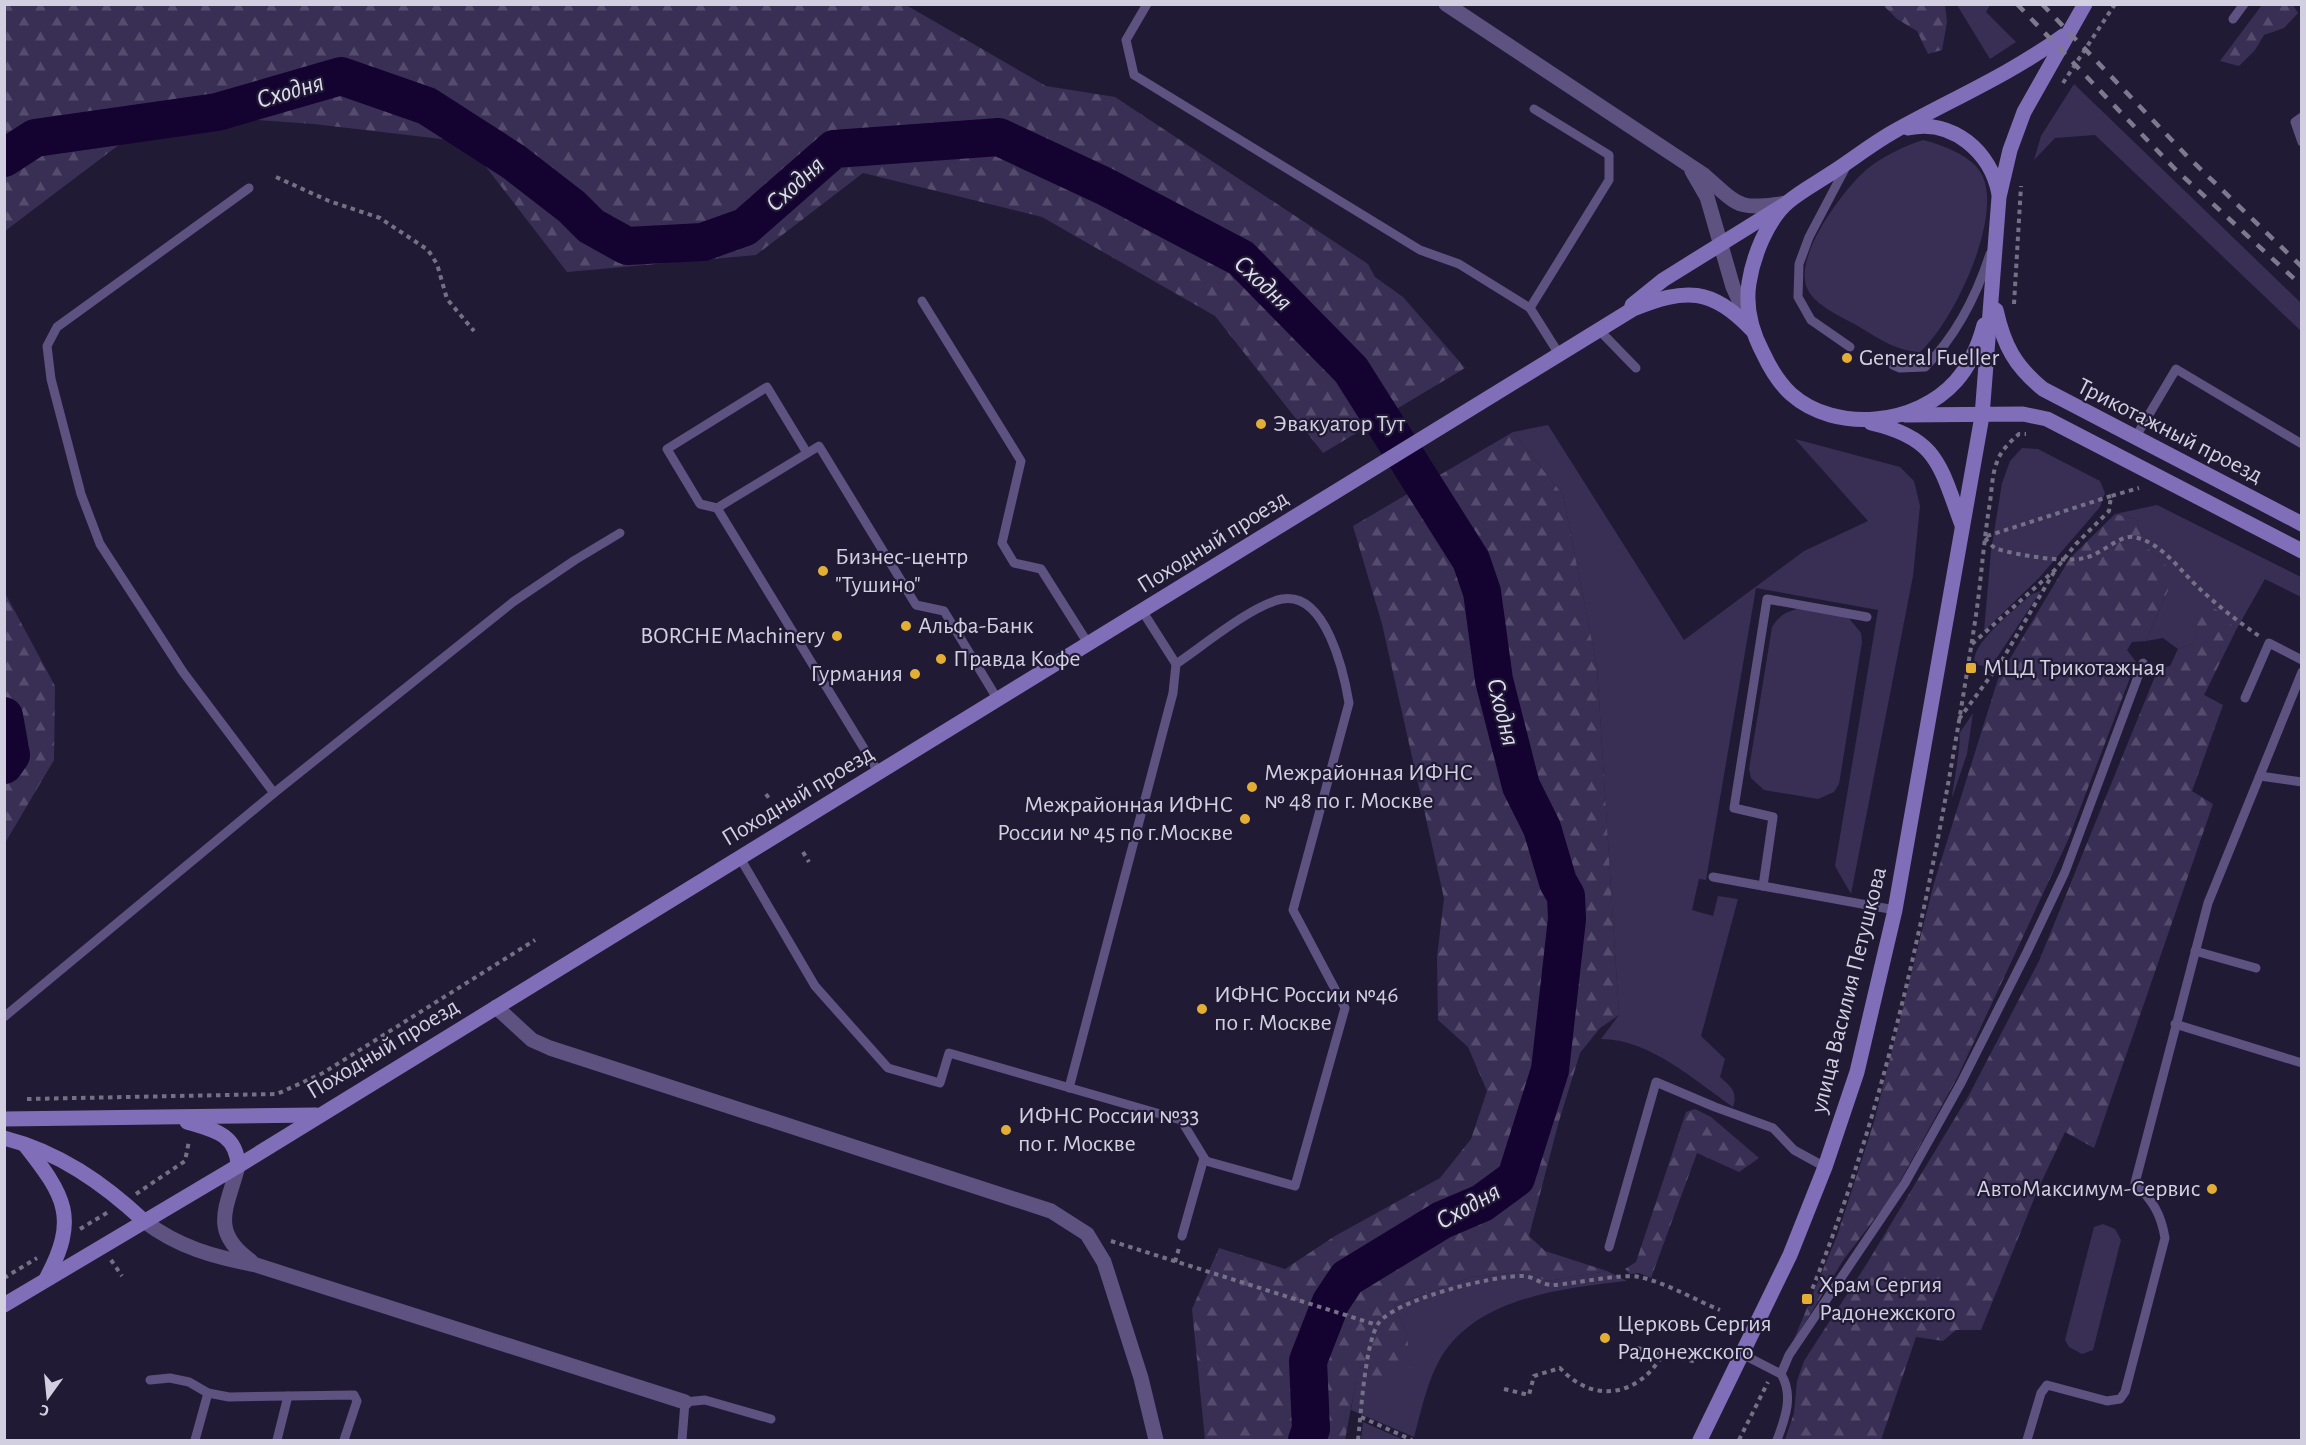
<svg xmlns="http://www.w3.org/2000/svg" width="2306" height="1445" viewBox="0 0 2306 1445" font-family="'Alegreya Sans',sans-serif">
<defs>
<pattern id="forest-firs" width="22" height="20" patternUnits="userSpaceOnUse" patternTransform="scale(1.5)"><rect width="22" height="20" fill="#392f55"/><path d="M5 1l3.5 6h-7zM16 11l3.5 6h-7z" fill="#554c6d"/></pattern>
</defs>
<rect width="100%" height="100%" fill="#211a34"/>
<g fill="#392f55">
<polygon points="1957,5 1990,5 1986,12 2016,42 1990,59"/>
<polygon points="2074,84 2301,303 2301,331 2095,135 2055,138 2034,160 2041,136"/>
<path d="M1923,140c19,5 48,15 58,33 24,42 -28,150 -61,179 -24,-1 -42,-14 -62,-26 -16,-9 -43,-20 -51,-38 -14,-32 37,-99 59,-118 15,-13 38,-24 57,-30z"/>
<path d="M1548,425l136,215 120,-89 64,-30 -73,-82 105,28 14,14 6,25 -7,70 -62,318 -16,-28 43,-256 -122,-22 -50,292 -7,-1 -7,31 21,6 5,-20 20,3 -37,137 24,23 -5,18c11,10 18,14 13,30 -38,-26 -83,-68 -132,-68l18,-24 -22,-348 -34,-172 -50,-63z"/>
<polygon points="2022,448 2038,449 2100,481 2105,493 2100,507 2038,579 1984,631 1991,551 2002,483 2010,461"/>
<polygon points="2157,505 2301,577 2301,597 2265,579 2236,630 2219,612 2196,630 2193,644 2178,649 2163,638 2146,641 2168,591 2159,557 2143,545 2137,519 2115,514"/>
<path d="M2041,591l-47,71 -7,5 -12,-3c-7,-19 43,-57 57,-70z"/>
<path d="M1798,609l50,8 13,16 1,9 -23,142 -5,8 -16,7 -54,-9 -13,-12 -2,-9 23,-142c7,-11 13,-15 26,-18z"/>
<path d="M1973,713l-6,41 -15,44c1,-13 10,-57 7,-64z"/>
<polygon points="2103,1224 2115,1229 2121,1240 2093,1350 2082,1354 2069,1347 2065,1340 2094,1227"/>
<path d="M1607,1271l20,10c-63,7 -151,16 -187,78 -13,23 -19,52 -26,78l-63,-27 5,-30 51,-46 -13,-29 77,-28 49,-5 28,9z"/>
<polygon points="1363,1422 1404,1440 1361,1440"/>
</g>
<g fill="url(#forest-firs)">
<polygon points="5,4 906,5 1046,86 1115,97 1368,264 1375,277 1403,297 1465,368 1323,453 1215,316 1042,217 863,173 756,255 567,272 467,142 314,124 161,113 5,231"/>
<polygon points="1883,5 1945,5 1947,22 1942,50 1928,54 1917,31 1897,19"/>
<polygon points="2262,5 2293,5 2298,13 2284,28 2264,35 2255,50 2239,66 2220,61"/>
<polygon points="1513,432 1563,495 1597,667 1619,1015 1600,1028 1580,1053 1559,1121 1529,1236 1545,1251 1607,1271 1548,1281 1520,1272 1471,1277 1394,1305 1407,1334 1410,1367 1385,1387 1356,1381 1345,1440 1205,1440 1192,1309 1219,1248 1285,1269 1335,1236 1440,1178 1471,1139 1487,1091 1468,1047 1438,1020 1437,957 1444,898 1382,624 1353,526"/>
<polygon points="2115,514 2137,519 2143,545 2159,557 2169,570 2168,591 2146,641 2132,642 2127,650 2136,662 2068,840 1958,1076 1892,1196 1844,1259 1792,1344 1837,1236 1874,1122 1934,883 1998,679 2070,558"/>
<polygon points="5,593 55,686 54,760 5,843"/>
<polygon points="2206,604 2219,611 2236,630 2204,695 2223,705 2192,791 2213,804 2094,1148 2065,1132 2038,1189 1981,1330 1956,1330 1943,1341 1916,1337 1881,1440 1785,1440 1794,1413 1797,1381 1804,1361 1866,1265 1969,1095 2039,961 2158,669 2170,666 2178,649 2193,644 2199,609"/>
<polygon points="1695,1109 1711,1117 1759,1158 1739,1172 1697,1153 1651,1278 1639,1273 1630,1274 1625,1269 1636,1262 1686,1112"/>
</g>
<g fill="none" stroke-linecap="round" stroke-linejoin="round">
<g stroke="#140230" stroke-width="38">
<polyline points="4,158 35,138 217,112 341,76 427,106 514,162 572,207 591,226 627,246 703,242 745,227 834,149 999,137 1104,186 1241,258 1351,370 1471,560 1482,592 1494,680 1521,786 1542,828 1558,882 1566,896 1567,919 1550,1070 1516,1178 1482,1203 1442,1220 1347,1278 1331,1302 1308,1361 1311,1429 1307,1440"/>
<polyline points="4,716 11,755 4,765"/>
</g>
<g stroke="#757086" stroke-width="4" stroke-dasharray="4.5 4.5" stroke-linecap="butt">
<polyline points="2063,83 2115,4"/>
<polyline points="276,177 329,201 380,218 428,250 437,264 447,299 474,331"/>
<polyline points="2014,304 2021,186"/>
<path d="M2111,496l-127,41c4,4 8,10 13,12 20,6 67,14 87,9 17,-3 35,-23 49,-21 28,4 48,35 68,53 18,17 38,32 58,46"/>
<polyline points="1972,644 2056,569 2076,544 2109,511 2111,496 2139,488"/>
<polyline points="1959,719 2001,662 2054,572"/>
<polyline points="766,794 770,800"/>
<polyline points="803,852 809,862"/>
<polyline points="27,1099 277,1094 323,1073 535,940"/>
<polyline points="136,1194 185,1161 189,1141"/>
<polyline points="80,1229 110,1211"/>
<polyline points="1111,1241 1377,1325"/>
<polyline points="111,1260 122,1276"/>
<polyline points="1175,1262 1179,1248"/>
<polyline points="4,1278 37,1258"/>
<path d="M1809,1297c86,-211 130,-444 165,-669 7,-42 9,-84 16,-126 2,-13 2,-28 7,-40 4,-12 13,-20 22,-28h7"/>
<polyline points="1637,1348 1697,1362"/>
<path d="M1504,1389l25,6 5,-19 26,-8c34,37 79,28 103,-14"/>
<polyline points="1361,1417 1412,1440"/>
<path d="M1358,1440c3,-26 7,-96 20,-116 15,-24 116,-49 145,-48 10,0 19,9 30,9 21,-1 70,-12 86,-8 26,5 56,23 81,33"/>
<polyline points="1739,1440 1768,1382"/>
</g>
<g stroke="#5e5281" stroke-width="9">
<polyline points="1147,4 1126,40 1134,75 1420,250 1459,264 1530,308"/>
<polyline points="2233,19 2244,4"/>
<polyline points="1534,109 1609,155 1609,180 1530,308 1559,354"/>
<polyline points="2302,117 2295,122 2302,142"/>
<polyline points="1848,163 1809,237 1799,264 1798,297 1811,320 1850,347"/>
<polyline points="249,188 57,327 47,346 51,379 81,494 100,544 183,672 274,793"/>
<polyline points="922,301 1021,461 1002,543 1014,563 1041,569 1089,645"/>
<polyline points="1599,330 1636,368"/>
<path d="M1893,365l7,3 25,-1c32,-32 51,-70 65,-113"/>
<polyline points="2135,438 2176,369 2302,444"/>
<polyline points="717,508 700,504 667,449 767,387 807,453"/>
<polyline points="2245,698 2269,643 2302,660"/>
<polyline points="879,773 717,508 819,446 916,605 944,611 998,700"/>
<polyline points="2260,776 2302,782"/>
<path d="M740,858l75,128 73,82 52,15 9,-30 232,67 25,41 89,25 50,-178 -52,-98 56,-207c-5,-30 -23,-112 -67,-104 -30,6 -79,47 -106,65"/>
<polyline points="1713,877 1895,910"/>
<polyline points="1763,886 1773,817 1734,808 1767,599 1867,617"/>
<polyline points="2195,951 2256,968"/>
<polyline points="4,1017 274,793 513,602 575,560 620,533"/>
<polyline points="2175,1024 2302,1063"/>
<polyline points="1069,1088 1173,693 1176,664 1143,612"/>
<polyline points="1182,1236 1204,1158"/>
<polyline points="1609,1247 1656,1082 1715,1107 1773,1128 1794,1150 1825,1167"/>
<polyline points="1744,1355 1781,1374 1789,1355 1905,1183 1961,1083 2027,952 2065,872 2143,663"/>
<polyline points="150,1380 170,1378 189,1382 208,1393 229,1397 354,1395 357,1401 344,1440"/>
<polyline points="195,1440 208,1393"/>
<polyline points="277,1440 288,1396"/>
<polyline points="682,1440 685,1402 705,1400 771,1419"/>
<path d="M1777,1440c8,-21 17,-45 4,-66"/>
<path d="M2027,1440l14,-47 6,-8 60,16 13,-2 5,-7 40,-154c-4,-24 -12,-37 -30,-55l73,-280 94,-231"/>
</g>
<g stroke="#5e5281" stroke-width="15">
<path d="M1446,4l258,171c36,32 33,35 83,28"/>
<polyline points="1692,171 1707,197 1733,287 1749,322"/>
<polyline points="496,1007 532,1040 550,1048 1051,1211 1087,1234 1104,1262 1141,1378 1156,1440"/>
<path d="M238,1166c-11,42 -29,65 13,95"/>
<path d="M144,1221c34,26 70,36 112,44l429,137"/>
</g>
<g stroke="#816eb8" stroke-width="15">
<path d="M1908,128c44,-10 83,24 91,66"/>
<polyline points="1632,305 1663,280 1782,206"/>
<path d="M1996,310c8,36 19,56 47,79l259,135"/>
<path d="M1984,325c-5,19 -14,40 -28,56 -39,44 -120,53 -165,13 -13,-12 -21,-26 -28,-41 -11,-21 -18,-45 -14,-70 4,-26 18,-63 39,-81 13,-11 30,-20 45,-30 20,-13 39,-28 60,-40 57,-32 116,-57 170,-96"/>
<polyline points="1905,415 2023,414 2047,419 2302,551"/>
<path d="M1871,423c67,15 69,43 91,102"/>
<polyline points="4,1119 316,1115"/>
<path d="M187,1122c27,8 50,12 51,44"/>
<path d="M4,1138c55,14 99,45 140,83"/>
<path d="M25,1145c40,51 54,73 21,134"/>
<path d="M4,1305l234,-139 1395,-857c52,-21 79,-22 119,21"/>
<polyline points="1700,1440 1790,1255 1825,1167 1857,1072 1895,910 1982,416 1999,197 2010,150 2024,112 2085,4"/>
</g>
<g stroke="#7e798e" stroke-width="4.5" stroke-dasharray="10 10" stroke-linecap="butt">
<polyline points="2017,4 2175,169 2302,286"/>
<polyline points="2042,4 2187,156 2302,267"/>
</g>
</g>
<g fill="#e2af34" stroke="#211a34" stroke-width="2">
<circle cx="1847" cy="358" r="6"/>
<circle cx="1261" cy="424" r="6"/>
<circle cx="823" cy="571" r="6"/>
<circle cx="906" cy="626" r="6"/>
<circle cx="837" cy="636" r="6"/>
<circle cx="941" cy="659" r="6"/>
<rect x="1965" y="662" width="12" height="12" rx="3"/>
<circle cx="915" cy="674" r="6"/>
<circle cx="1252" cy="787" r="6"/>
<circle cx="1245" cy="819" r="6"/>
<circle cx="1202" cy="1009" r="6"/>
<circle cx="1006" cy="1130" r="6"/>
<circle cx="2212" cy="1189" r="6"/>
<rect x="1801" y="1293" width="12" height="12" rx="3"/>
<circle cx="1605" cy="1338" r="6"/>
</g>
<g text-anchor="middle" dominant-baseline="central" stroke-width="4.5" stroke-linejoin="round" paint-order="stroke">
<g font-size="24" fill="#d2cfe0" stroke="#211a34" text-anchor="start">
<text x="1859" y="358">General Fueller</text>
<text x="1273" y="424">Эвакуатор Тут</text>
<text x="835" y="557">Бизнес-центр<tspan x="835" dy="28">"Тушино"</tspan></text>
<text x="918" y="626">Альфа-Банк</text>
<text x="825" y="636" text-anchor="end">BORCHE Machinery</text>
<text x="953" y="659">Правда Кофе</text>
<text x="1983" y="668">МЦД Трикотажная</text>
<text x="903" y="674" text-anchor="end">Гурмания</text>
<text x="1264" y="773">Межрайонная ИФНС<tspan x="1264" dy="28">№ 48 по г. Москве</tspan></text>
<text x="1233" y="805" text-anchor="end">Межрайонная ИФНС<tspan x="1233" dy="28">России № 45 по г.Москве</tspan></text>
<text x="1214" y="995">ИФНС России №46<tspan x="1214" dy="28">по г. Москве</tspan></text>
<text x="1018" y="1116">ИФНС России №33<tspan x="1018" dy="28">по г. Москве</tspan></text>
<text x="2200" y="1189" text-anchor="end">АвтоМаксимум-Сервиc</text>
<text x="1819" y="1285">Храм Сергия<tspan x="1819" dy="28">Радонежского</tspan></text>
<text x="1617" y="1324">Церковь Сергия<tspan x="1617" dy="28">Радонежского</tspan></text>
</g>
<g font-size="24" fill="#d2cfe0" stroke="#211a34">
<text transform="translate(2170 431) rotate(27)">Трикотажный проезд</text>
<text transform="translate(1213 542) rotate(-32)">Походный проезд</text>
<text transform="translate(798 796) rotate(-31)">Походный проезд</text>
<text transform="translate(1849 990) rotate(-76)">улица Василия Петушкова</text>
<text transform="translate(383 1049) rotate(-31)">Походный проезд</text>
</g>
<g font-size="26" font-style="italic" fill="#e0dcf0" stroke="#211a34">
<text transform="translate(290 91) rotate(-16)">Сходня</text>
<text transform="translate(795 184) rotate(-42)">Сходня</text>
<text transform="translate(1263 283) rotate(43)">Сходня</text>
<text transform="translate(1503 712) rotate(76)">Сходня</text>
<text transform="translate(1468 1206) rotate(-29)">Сходня</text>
</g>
</g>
<rect width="2306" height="1445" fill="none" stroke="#d2cfe0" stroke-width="12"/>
<g transform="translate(48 1397) rotate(195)" stroke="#211a34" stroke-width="4.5" paint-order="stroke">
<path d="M0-4.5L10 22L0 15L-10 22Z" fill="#d2cfe0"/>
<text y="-9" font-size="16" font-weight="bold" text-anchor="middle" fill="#d2cfe0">С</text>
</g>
</svg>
